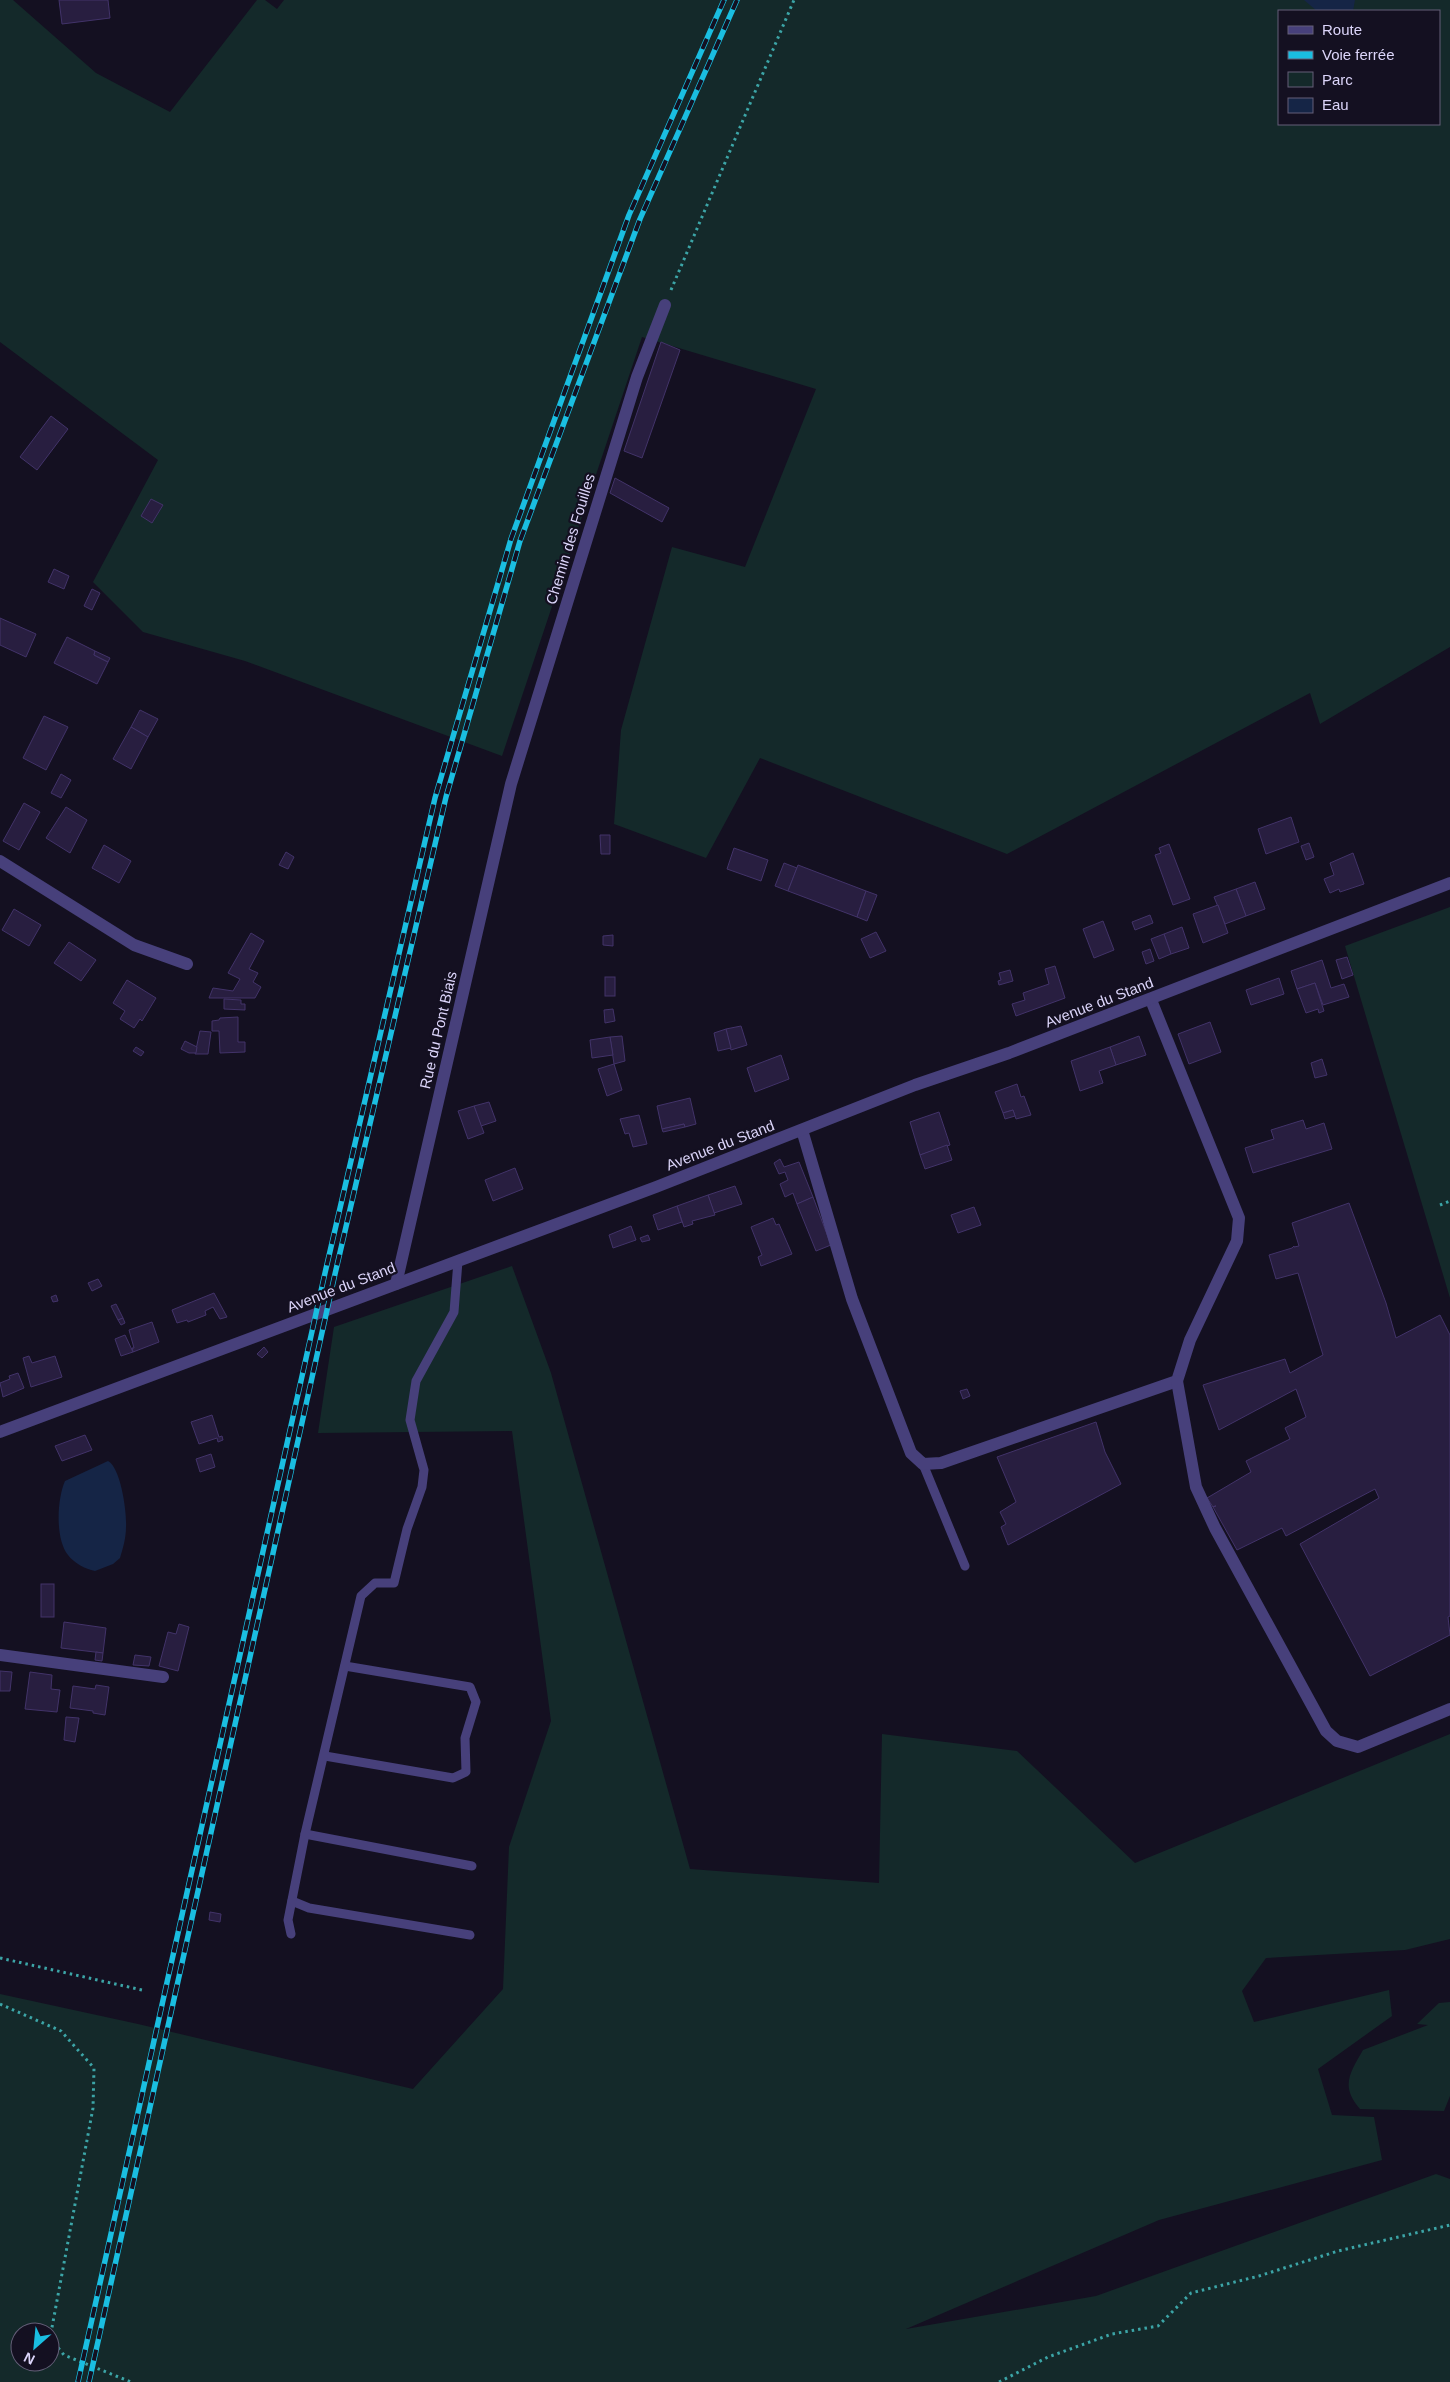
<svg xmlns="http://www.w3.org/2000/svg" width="1450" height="2382" viewBox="0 0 1450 2382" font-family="Helvetica,sans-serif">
<rect width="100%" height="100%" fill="#141021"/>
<g fill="#14292a" fill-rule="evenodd">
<path d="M0,0h13l83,73 74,39 87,-112h8l12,9 7,-9h1166v647l-130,77 -10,-31 -303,161 -247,-96 -54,100 -92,-34 7,-94 51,-183 73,20 71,-178 -174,-52 -140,419 -257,-95 -102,-29 -50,-50 65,-122 -158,-118zM1279,11h160v113h-160z"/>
<polygon points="1450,907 1450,1298 1345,946"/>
<path d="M512,1266l39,107 139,496 189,14 3,-149 135,17 118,112 315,-129v205l-45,11 -139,8 -24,33 12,31 135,-32 3,26 -74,53 14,46 42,2 8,43 -223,60 -253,109 190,-33 340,-122 14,5v203h-1450v-388l138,30 275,65 90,-100 6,-142 42,-126 -39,-290 -194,2 16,-106zM20,2332h30v30h-30z"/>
<path d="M1450,2002v94l-6,15 -84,-2c-20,-23 -10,-36 3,-59l65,-25 -11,-1 22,-21z"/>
</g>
<g fill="#152546">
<polygon points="1304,0 1355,0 1353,11 1317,11"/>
<path d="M108,1461c13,7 19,52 18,66 0,11 -3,21 -6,31l-7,6 -18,7c-10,-2 -21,-8 -27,-16 -13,-16 -11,-56 -3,-74z"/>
</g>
<g fill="#281e40" stroke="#423369">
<polygon points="59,0 108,0 110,18 62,24"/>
<polygon points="661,342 680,350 642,458 624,451"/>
<polygon points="51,416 68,429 37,470 20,457"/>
<polygon points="615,478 669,508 662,522 610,493"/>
<polygon points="151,499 163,505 152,523 141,516"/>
<polygon points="54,569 69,576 64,589 48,582"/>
<polygon points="92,589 100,593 92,610 84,606"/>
<polygon points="0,618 36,634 26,657 0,645"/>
<polygon points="67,637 95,651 94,655 108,662 97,684 54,663"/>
<polygon points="95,651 110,658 108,662 94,655"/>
<polygon points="140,710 158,719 148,737 131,727"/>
<polygon points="44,716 68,727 46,770 23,758"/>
<polygon points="131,727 148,737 131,769 113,759"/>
<polygon points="61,774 71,780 61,798 51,793"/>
<polygon points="24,803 40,812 19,850 3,841"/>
<polygon points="66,807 87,820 70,853 46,838"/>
<polygon points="1291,817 1299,842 1266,854 1258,829"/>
<polygon points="600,835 610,835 610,854 601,854"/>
<polygon points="1309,843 1314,857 1306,860 1301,846"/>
<polygon points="1169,844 1190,899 1173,905 1155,855 1161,853 1159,848"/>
<polygon points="104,845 131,861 119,883 92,868"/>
<polygon points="734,848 768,860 761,881 727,869"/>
<polygon points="286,852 294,857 288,869 279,865"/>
<polygon points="1353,853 1364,884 1340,892 1339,889 1330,893 1324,879 1334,875 1330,863"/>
<polygon points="784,863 797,868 788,891 775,886"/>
<polygon points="798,865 866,891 857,917 788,891"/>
<polygon points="1255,882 1265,909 1246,916 1236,889"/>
<polygon points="1236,889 1246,916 1225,924 1214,897"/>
<polygon points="866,891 877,895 867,921 857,917"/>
<polygon points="1218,905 1228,933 1203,943 1193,914"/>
<polygon points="14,909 41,925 29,946 2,930"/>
<polygon points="1150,915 1153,923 1135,930 1132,922"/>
<polygon points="1103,921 1114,950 1094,958 1083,929"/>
<polygon points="1182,927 1189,948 1171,954 1164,934"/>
<polygon points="876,932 886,951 870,958 861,939"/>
<polygon points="251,933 264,941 249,969 258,973 253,982 261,987 255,998 209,998 213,988 233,991 240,979 228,973"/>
<polygon points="1164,934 1171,954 1159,959 1151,939"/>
<polygon points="613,935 613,946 603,945 603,936"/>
<polygon points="69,942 96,960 81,981 54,963"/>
<polygon points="1150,949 1154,961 1146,964 1142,952"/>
<polygon points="1347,957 1353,975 1342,979 1336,960"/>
<polygon points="1322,960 1331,988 1344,984 1349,997 1323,1005 1315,983 1297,989 1291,971"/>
<polygon points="1055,966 1065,998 1016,1016 1012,1004 1025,1000 1023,993 1049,984 1045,969"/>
<polygon points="1010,970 1013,981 999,985 998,981 1001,980 999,973"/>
<rect x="605" y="977" width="10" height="19"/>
<polygon points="1279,978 1284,994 1251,1005 1246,990"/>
<polygon points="127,980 156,998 142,1021 140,1019 134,1028 120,1019 125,1011 113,1003"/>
<polygon points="1315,983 1324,1011 1319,1013 1318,1009 1306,1013 1297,989"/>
<polygon points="224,999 241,1000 241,1004 245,1004 245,1010 224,1009"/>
<polygon points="613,1009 615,1021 605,1023 604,1010"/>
<polygon points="238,1017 238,1042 245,1042 245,1052 220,1053 219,1031 212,1031 212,1021 219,1020 220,1018"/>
<polygon points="1210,1022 1221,1052 1189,1064 1178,1034"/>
<polygon points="741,1026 747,1045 731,1050 726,1029"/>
<polygon points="726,1029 731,1048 718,1051 714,1033"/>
<polygon points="200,1031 211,1032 208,1054 195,1054"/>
<polygon points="622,1036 625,1061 614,1064 610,1037"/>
<polygon points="1139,1036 1146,1055 1116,1065 1110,1047"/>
<polygon points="610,1037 613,1055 592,1058 590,1040"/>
<polygon points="185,1041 197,1047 196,1053 189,1053 181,1049"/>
<polygon points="136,1047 144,1052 141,1056 133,1051"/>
<polygon points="1110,1047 1116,1065 1099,1071 1103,1083 1080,1091 1071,1061"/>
<polygon points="781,1055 789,1079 755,1092 747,1068"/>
<polygon points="1322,1059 1327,1075 1315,1078 1311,1063"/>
<polygon points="614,1064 622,1090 607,1096 598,1069"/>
<polygon points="1017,1084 1021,1097 1024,1096 1031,1115 1016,1119 1013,1110 1003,1113 995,1092"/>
<polygon points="690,1098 696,1124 685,1127 684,1124 662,1129 657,1106"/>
<polygon points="489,1102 496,1121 481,1126 474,1106"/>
<polygon points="474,1106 484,1133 468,1139 458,1111"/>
<polygon points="1013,1110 1015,1116 1005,1119 1003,1113"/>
<polygon points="939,1112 950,1145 920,1155 910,1122"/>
<polygon points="639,1115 647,1144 633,1147 629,1133 625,1134 620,1119"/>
<polygon points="1303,1120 1306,1129 1324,1123 1332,1149 1253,1173 1245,1148 1274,1139 1271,1130"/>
<polygon points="684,1124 685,1127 663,1132 662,1129"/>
<polygon points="947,1145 952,1160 925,1169 920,1155"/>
<polygon points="780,1159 784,1167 799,1162 813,1197 797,1204 793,1193 785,1197 780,1184 788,1180 785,1172 779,1174 774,1163"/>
<polygon points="515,1168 523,1189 493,1201 485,1180"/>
<polygon points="735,1186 742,1204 714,1213 708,1195"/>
<polygon points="708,1195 715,1215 692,1221 693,1224 684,1227 677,1206"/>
<polygon points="813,1197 831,1245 816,1251 797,1204"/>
<polygon points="1349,1203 1386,1303 1396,1338 1440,1315 1450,1335 1450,1616 1448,1617 1450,1635 1370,1676 1300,1544 1379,1498 1375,1489 1286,1536 1282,1528 1237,1550 1213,1507 1216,1506 1215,1506 1213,1507 1207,1498 1251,1472 1246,1461 1290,1439 1285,1428 1306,1417 1296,1389 1219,1430 1203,1385 1285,1359 1290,1373 1323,1355 1298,1273 1276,1279 1269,1255 1292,1248 1294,1246 1294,1247 1299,1246 1292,1223"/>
<polygon points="677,1206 682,1222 658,1230 653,1215"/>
<polygon points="974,1207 981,1225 958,1233 951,1215"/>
<polygon points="773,1218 776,1225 779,1224 792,1254 761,1266 758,1257 762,1255 751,1227"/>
<polygon points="631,1226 636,1240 613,1248 609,1235"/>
<polygon points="648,1235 650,1240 642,1242 640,1238"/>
<polygon points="98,1279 102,1286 92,1291 88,1283"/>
<polygon points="214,1293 227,1317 220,1319 213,1307 205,1311 206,1315 188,1322 187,1320 177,1323 172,1310"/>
<polygon points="56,1295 58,1301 53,1302 51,1297"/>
<polygon points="116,1304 123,1318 118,1320 111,1306"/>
<polygon points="123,1318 125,1323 121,1325 118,1320"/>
<polygon points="152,1322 159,1342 133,1352 132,1348 134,1348 129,1330"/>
<polygon points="125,1335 133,1352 121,1356 115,1339"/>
<polygon points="264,1347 268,1352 262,1358 257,1354"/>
<polygon points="29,1356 32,1363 55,1356 62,1377 31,1387 23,1358"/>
<polygon points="18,1373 24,1388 3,1397 0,1383 10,1379 9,1376"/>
<polygon points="967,1389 970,1396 963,1399 960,1391"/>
<polygon points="212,1415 219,1437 222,1436 223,1440 218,1442 217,1438 199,1444 191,1422"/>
<polygon points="1096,1422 1105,1452 1121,1484 1008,1545 1001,1527 1006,1524 1000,1512 1016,1502 997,1457"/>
<polygon points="85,1435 92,1450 62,1461 55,1446"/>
<polygon points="211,1454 215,1467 200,1472 196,1459"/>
<rect x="41" y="1584" width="13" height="33"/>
<polygon points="64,1622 106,1628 103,1653 61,1648"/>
<polygon points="179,1624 189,1627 178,1671 159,1666 168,1632 176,1634"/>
<polygon points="96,1652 103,1653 102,1661 95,1660"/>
<polygon points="135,1655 151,1657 149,1666 133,1665"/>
<polygon points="0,1671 12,1672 10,1691 0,1691"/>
<polygon points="30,1672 52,1675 51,1689 60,1690 57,1712 25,1709"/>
<polygon points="96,1685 109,1687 105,1715 93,1713 93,1711 70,1708 73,1686 95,1689"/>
<polygon points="66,1717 79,1718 75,1742 64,1740"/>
<polygon points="210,1912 221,1914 220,1922 209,1920"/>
</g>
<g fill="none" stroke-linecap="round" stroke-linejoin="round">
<g stroke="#3ca5a7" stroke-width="3" stroke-dasharray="2.5 4" stroke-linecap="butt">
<polyline points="671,290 794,0"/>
<polyline points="1440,1205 1450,1201"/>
<polyline points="0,1958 142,1990"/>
<polyline points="0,2004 61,2031 94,2068 93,2108 50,2338 64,2355 131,2382"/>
<polyline points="999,2382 1048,2357 1112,2334 1158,2326 1191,2293 1259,2276 1338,2251 1450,2225"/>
</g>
<g stroke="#47407b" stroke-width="9">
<polyline points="923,1464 965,1566"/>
<polyline points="325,1756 453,1778 466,1772 465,1738 476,1702 470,1687 345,1666"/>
<polyline points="305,1834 472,1866"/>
<polyline points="292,1901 309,1908 470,1935"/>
<polyline points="291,1934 288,1920 305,1834 361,1596 375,1583 394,1583 407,1529 422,1487 424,1470 410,1420 416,1381 454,1312 458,1261"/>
</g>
<g stroke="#47407b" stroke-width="12">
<polyline points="0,861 134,945 187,964"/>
<polyline points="802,1130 852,1299 911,1453 923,1464 941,1463 1177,1381 1190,1340 1237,1241 1239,1218 1151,1000"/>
<polyline points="396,1284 511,784 637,377 665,305"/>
<polyline points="1177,1381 1196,1487 1215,1528 1326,1731 1337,1741 1358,1747 1450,1709"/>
<polyline points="0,1432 656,1187 915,1085 1009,1053 1450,883"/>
<polyline points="0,1655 163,1677"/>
</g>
<g stroke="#1abee1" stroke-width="5.5">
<g id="rail">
<polyline points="78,2382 325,1273 435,798 511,539 629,215 724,0"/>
<polyline points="89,2382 335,1274 446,797 520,541 640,219 737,0"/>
</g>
</g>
<use href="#rail" stroke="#141021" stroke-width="4" stroke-dasharray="11" stroke-linecap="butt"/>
</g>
<g text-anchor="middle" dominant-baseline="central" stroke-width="4.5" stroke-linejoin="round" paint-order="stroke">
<g font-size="15" fill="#dcd5fa" stroke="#141021">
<text transform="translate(570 539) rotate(-73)">Chemin des Fouilles</text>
<text transform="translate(1099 1002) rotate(-21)">Avenue du Stand</text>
<text transform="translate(438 1030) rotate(-77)">Rue du Pont Biais</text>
<text transform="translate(720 1145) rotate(-21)">Avenue du Stand</text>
<text transform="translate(341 1287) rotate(-21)">Avenue du Stand</text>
</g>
</g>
<rect x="1278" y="10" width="162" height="115" fill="#141021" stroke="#645f78"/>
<rect x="1288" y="26" width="25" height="8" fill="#47407b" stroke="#645f78"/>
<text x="1322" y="35" font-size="15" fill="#dcd5fa">Route</text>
<rect x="1288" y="51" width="25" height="8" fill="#1abee1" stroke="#645f78"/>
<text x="1322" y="60" font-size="15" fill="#dcd5fa">Voie ferrée</text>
<rect x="1288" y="72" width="25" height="15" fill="#14292a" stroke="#645f78"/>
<text x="1322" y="85" font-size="15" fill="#dcd5fa">Parc</text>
<rect x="1288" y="98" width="25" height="15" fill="#152546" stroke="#645f78"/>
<text x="1322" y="110" font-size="15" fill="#dcd5fa">Eau</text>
<g transform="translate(35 2347) rotate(207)"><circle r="24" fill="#141021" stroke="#645f78"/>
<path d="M0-4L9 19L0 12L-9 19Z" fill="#1abee1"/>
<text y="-8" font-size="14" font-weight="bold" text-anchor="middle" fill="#dcd5fa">N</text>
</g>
</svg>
